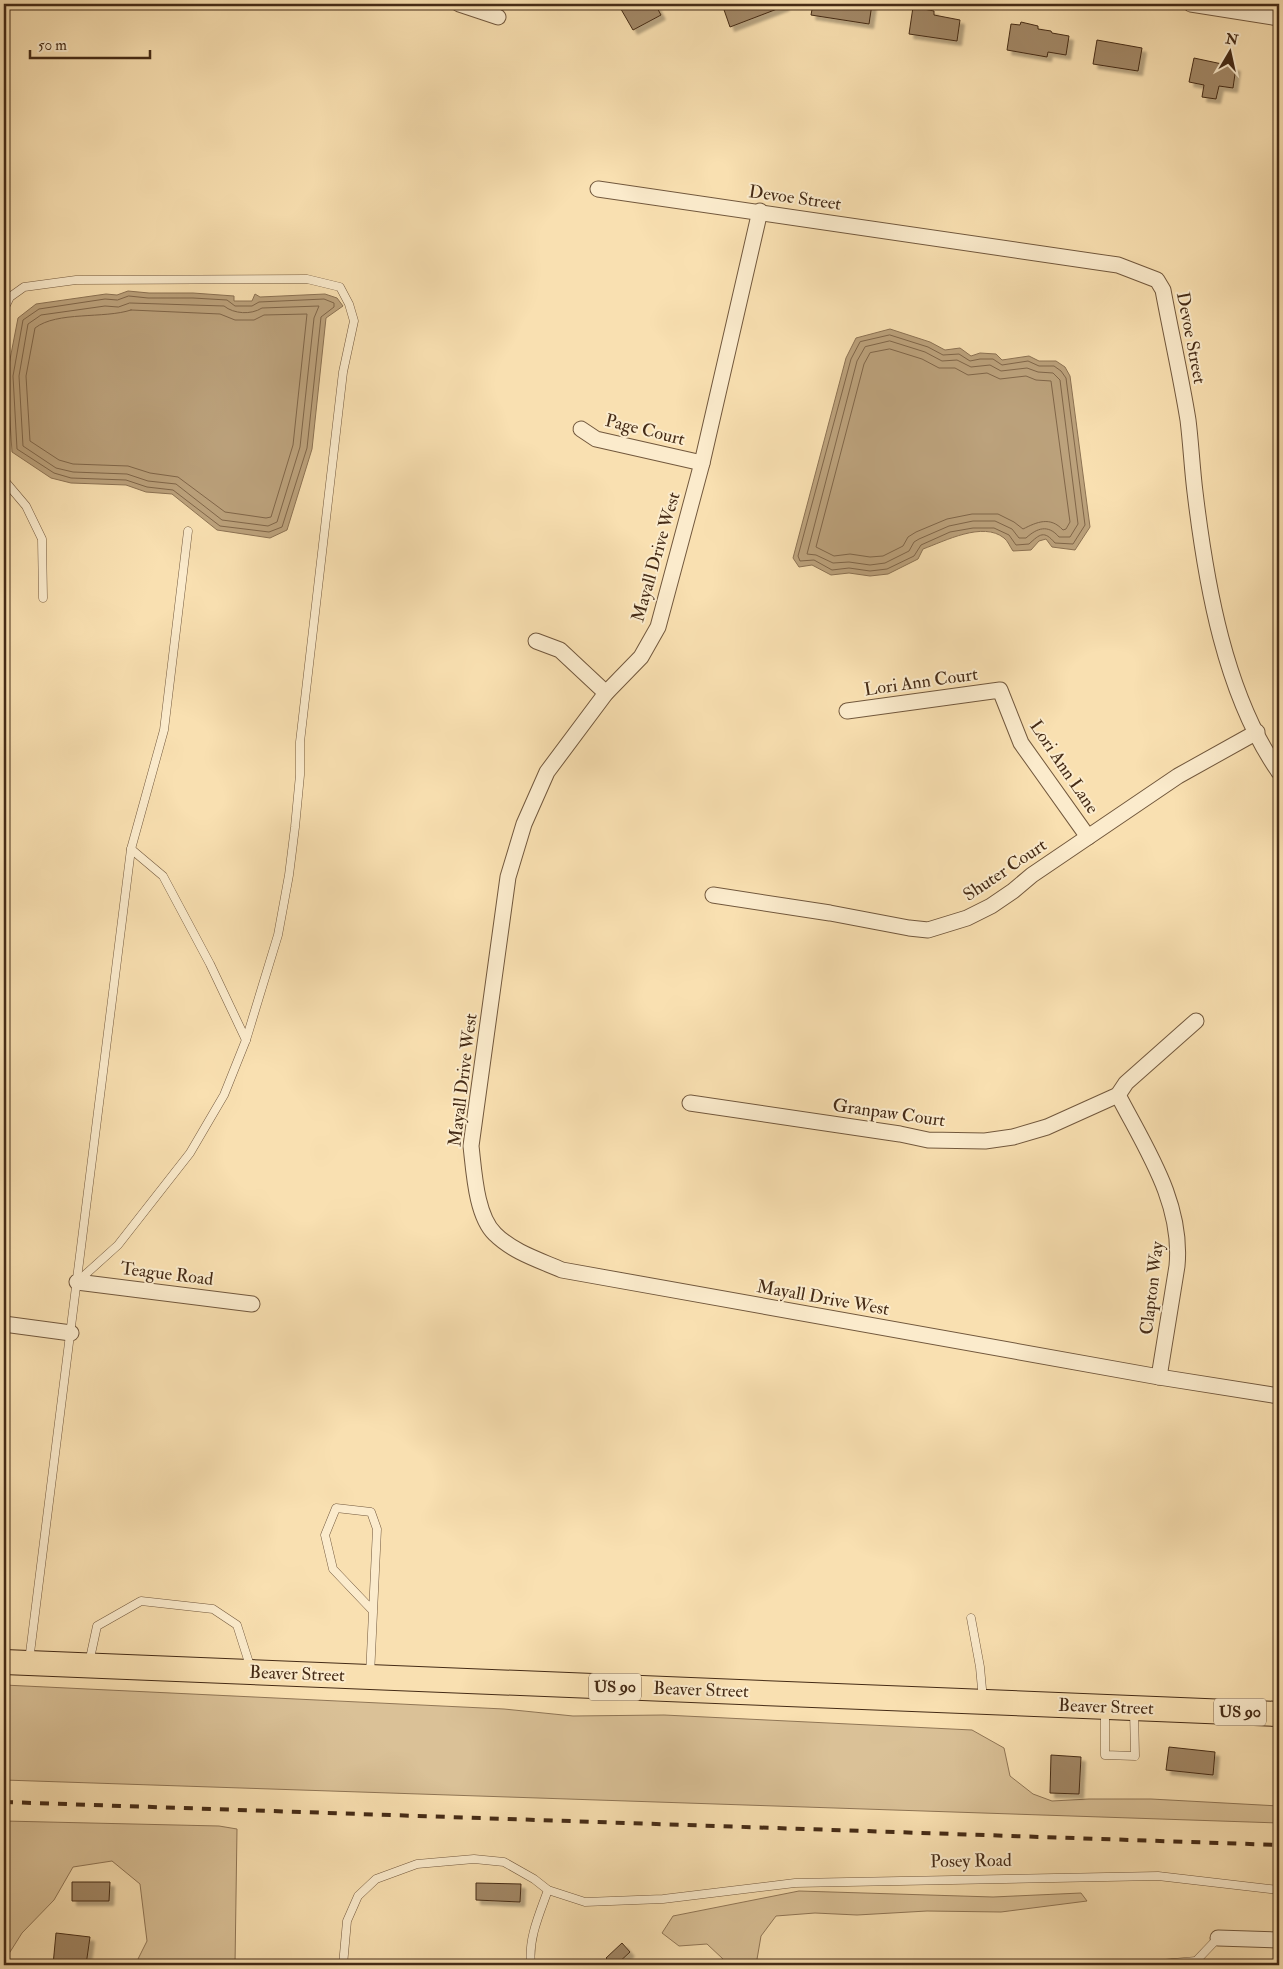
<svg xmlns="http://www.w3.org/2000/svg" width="1283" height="1969" viewBox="0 0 1283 1969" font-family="'IM FELL Double Pica',serif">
<defs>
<filter id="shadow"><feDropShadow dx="4.5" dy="4.5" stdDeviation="1" flood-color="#0004"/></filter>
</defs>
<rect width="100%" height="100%" fill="#f9e0b1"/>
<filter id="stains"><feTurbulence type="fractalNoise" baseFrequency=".004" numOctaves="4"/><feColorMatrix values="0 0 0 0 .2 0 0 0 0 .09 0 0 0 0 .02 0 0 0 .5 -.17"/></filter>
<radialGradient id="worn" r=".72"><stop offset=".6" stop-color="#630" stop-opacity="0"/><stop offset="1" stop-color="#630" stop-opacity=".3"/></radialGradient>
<g fill="#dac197" stroke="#907656">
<polygon points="4,1685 504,1709 573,1716 664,1715 972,1730 1004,1748 1010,1776 1033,1794 1052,1801 1089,1799 1151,1799 1279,1806 1279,1823 4,1780"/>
<polygon points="4,1821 219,1826 237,1829 235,1965 135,1965 147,1941 140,1884 112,1861 73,1867 54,1900 22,1933 5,1960 6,1965 4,1965"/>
<polygon points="799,1891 993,1897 1081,1893 1087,1901 1001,1912 927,1911 857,1915 815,1913 776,1916 761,1936 756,1965 725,1965 723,1959 707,1944 679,1946 662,1933 673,1916"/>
</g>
<g fill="#bca27c" stroke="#8c7253">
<polygon points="128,291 149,293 193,293 234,296 234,301 252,301 255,294 260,297 325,294 337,298 343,306 326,318 312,449 287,530 270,538 217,530 172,494 146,492 126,485 71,483 51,478 12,452 7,375 18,318 36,304 106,294 117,295"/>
<path d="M890,329l40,13 15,8 15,-2 11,8 9,-3 16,1 6,6 27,-4 10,5h17l9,6 5,9 20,151 -15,23 -23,-3 -6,-8 -7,2 -8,9 -18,1c-3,-4 -5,-10 -9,-13 -21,-17 -59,3 -81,11l-5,10 -30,15 -18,2 -21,-3 -18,2 -19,-10 -13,2 -6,-9 53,-200 10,-20z"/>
</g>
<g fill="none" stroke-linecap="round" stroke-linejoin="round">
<g stroke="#806649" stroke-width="1">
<polygon points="129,296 148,298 193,298 227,300 235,306 252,306 259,302 324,299 334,303 334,307 321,317 307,448 282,527 269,532 220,526 173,490 147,487 126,480 71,478 54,473 17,449 13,376 23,320 39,309 105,299 117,300"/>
<path d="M130,303l94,3c10,8 27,9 38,2l57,-2 -5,12 -14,129 -23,75 -9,4 -46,-6 -46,-36 -28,-3 -21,-7 -54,-2 -17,-4 -33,-22 -4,-70 9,-52 13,-9 64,-9 13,1z"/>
<path d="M131,310l89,4 15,6h19l10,-5 43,-1 -14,131 -22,72 -5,1 -41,-6 -47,-35 -28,-4 -22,-7 -55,-2 -14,-4 -29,-19 -4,-65 9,-48c22,-17 69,-9 96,-18z"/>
<path d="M890,335l38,12 15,8 16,-1 11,7 10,-2h13l9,6 26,-4 11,5h15l7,5 5,7 19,147 -12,19 -18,-1c-11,-13 -15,-9 -26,1l-13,1 -7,-10 -15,-7h-21l-23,4 -29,13 -7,11 -27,13 -17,2 -21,-3 -17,2 -18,-10 -14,1 -2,-5 53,-197 9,-17z"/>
<path d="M890,341l35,11 17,9 15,-1 14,7 19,-2 11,6 26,-3 11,4 15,1 7,7 18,144 -8,13h-11c-11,-13 -22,-9 -33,1h-7l-7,-9 -17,-8h-22l-24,5 -30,13 -5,3 -5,9 -24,12 -15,2 -21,-3 -16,1 -17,-8 -9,-1 50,-193 8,-14z"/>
<path d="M890,349l32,10 17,9h16l13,7 19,-2 13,6 26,-3 10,4 15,1 19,141 -4,7 -3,1c-13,-14 -26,-8 -40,-1l-9,-7 -16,-8h-26l-25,5 -31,13 -8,5 -5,9 -20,10 -13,1 -20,-3 -16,2 -18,-9 48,-183 6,-11z"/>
</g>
</g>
<g fill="#a38967" stroke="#452b16" filter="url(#shadow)">
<polygon points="618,4 655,4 661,15 633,30"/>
<polygon points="722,4 784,4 785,6 730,27"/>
<polygon points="813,4 872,4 869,24 811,15"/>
<polygon points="913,7 934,11 934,15 960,20 957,41 909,34"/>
<polygon points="1021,22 1038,26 1038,29 1051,31 1052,33 1069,36 1066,55 1048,52 1047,57 1007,50 1011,24 1020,25"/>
<polygon points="1097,40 1142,48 1138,71 1093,64"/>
<polygon points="1194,58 1236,67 1233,88 1219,86 1216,99 1202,97 1204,85 1189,82"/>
<polygon points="1169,1747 1215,1752 1213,1775 1166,1770"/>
<polygon points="1051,1755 1081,1757 1079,1794 1050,1793"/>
<polygon points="72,1882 110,1882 109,1901 72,1901"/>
<polygon points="476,1883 521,1884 520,1902 476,1900"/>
<polygon points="56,1933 90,1937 86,1965 53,1965"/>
<polygon points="622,1943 630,1952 616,1965 613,1965 606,1958"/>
</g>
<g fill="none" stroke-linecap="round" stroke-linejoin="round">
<g stroke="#72583d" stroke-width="9">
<g id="service">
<polyline points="4,309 10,297 24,287 76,280 307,279 340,287 349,304 354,321 343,372 300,742 300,775 295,827 289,875 278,935 246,1040 224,1095 190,1153 118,1245 77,1282"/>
<polyline points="4,480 26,506 42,539 43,598"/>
<polyline points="131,849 163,876 210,964 246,1040"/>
<polyline points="971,1618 980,1667 983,1700"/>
<polyline points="29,1661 131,849 164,730 188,531"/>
<polyline points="89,1663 97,1626 141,1601 213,1609 237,1625 251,1669"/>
<polyline points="370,1675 377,1529 371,1512 336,1508 325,1535 333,1569 373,1611"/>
<polyline points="1105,1709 1105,1755 1135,1756 1134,1710"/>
<polyline points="343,1965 347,1921 358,1896 376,1879 417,1864 474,1859 504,1862 534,1879 548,1890 585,1902 663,1899 795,1883 1158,1876 1279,1890"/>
<path d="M531,1965c-3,-26 8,-50 17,-75"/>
<polyline points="1148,1965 1196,1961"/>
<polyline points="1196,1965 1196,1961 1218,1938"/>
</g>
</g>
<g stroke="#72583d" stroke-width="17">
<g id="minor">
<polyline points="459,4 498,17"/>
<polyline points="1191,4 1279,18"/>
<path d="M598,189l520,76 39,15 6,10c8,43 18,87 25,130 3,24 4,48 7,72 11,92 30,203 84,280"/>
<path d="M760,211l-58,252 -44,164 -17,30 -35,36 -59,79 -23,52 -16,53 -37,269c3,25 5,70 24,88 18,18 44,26 67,36l597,107 120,19"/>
<polyline points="581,429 596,439 702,463"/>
<polyline points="536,641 560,650 606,693"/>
<polyline points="847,711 1000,690 1021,743 1088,837"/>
<polyline points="713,895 830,913 909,928 928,930 967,918 991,906 1013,891 1032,875 1178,776 1257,732"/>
<path d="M1118,1095c28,54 65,108 59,171l-18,111"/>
<polyline points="690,1103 900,1134 928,1140 985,1141 1013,1137 1047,1127 1118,1095 1126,1083 1196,1021"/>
<polyline points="77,1282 252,1304"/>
<polyline points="4,1324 71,1333"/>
<polyline points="1218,1938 1279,1940"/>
</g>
</g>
<g stroke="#452b16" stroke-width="26">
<polyline id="primary" points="4,1662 1279,1714"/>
</g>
<use href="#service" stroke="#fbebcc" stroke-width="8"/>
<use href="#minor" stroke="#fbebcc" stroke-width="15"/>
<use href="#primary" stroke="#f9e0b1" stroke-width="24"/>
<polyline stroke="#452b16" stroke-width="4" stroke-dasharray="9 9" stroke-linecap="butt" points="4,1802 1279,1845"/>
</g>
<g text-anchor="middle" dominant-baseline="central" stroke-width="4" stroke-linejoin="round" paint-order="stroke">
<g fill="#fbebcc" stroke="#7c654d" stroke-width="1">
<rect x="589" y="1673.5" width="52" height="27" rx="4"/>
<rect x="1214" y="1698.5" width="52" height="27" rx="4"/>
</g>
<g font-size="16" font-weight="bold" fill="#452b16">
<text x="615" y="1687">US 90</text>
<text x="1240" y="1712">US 90</text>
</g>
<g font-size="18" fill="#452b16" stroke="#fbebcc">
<text transform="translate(795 198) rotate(8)">Devoe Street</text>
<text transform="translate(1191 338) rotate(79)">Devoe Street</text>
<text transform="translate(645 430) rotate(14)">Page Court</text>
<text transform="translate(656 557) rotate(-74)">Mayall Drive West</text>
<text transform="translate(921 682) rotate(-8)">Lori Ann Court</text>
<text transform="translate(1064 767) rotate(56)">Lori Ann Lane</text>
<text transform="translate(1005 870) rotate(-34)">Shuter Court</text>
<text transform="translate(463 1080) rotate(-83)">Mayall Drive West</text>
<text transform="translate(889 1113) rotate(8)">Granpaw Court</text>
<text transform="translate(167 1274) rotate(7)">Teague Road</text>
<text transform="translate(1152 1288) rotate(-83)">Clapton Way</text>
<text transform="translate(823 1298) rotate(10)">Mayall Drive West</text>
<text transform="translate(297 1674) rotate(2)">Beaver Street</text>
<text transform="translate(701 1690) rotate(2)">Beaver Street</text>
<text transform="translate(1106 1707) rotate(2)">Beaver Street</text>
<text transform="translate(971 1861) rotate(-1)">Posey Road</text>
</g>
</g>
<rect width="1283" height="1969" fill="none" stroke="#f9e0b1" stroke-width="20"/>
<rect x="5" y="5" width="1273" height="1959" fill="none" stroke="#452b16" stroke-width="2.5"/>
<rect x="10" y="10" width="1263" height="1949" fill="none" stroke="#452b16"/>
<g transform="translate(1230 52) rotate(9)" stroke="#fbebcc" stroke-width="4" paint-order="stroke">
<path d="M0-4L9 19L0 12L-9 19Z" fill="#452b16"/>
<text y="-8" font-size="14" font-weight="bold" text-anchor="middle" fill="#452b16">N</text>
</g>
<path d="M30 50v8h120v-8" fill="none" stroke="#452b16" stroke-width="2.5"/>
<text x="38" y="50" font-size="15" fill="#452b16" stroke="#fbebcc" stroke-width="4" paint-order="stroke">50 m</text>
<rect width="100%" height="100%" filter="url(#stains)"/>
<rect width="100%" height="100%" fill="url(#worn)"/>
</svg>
